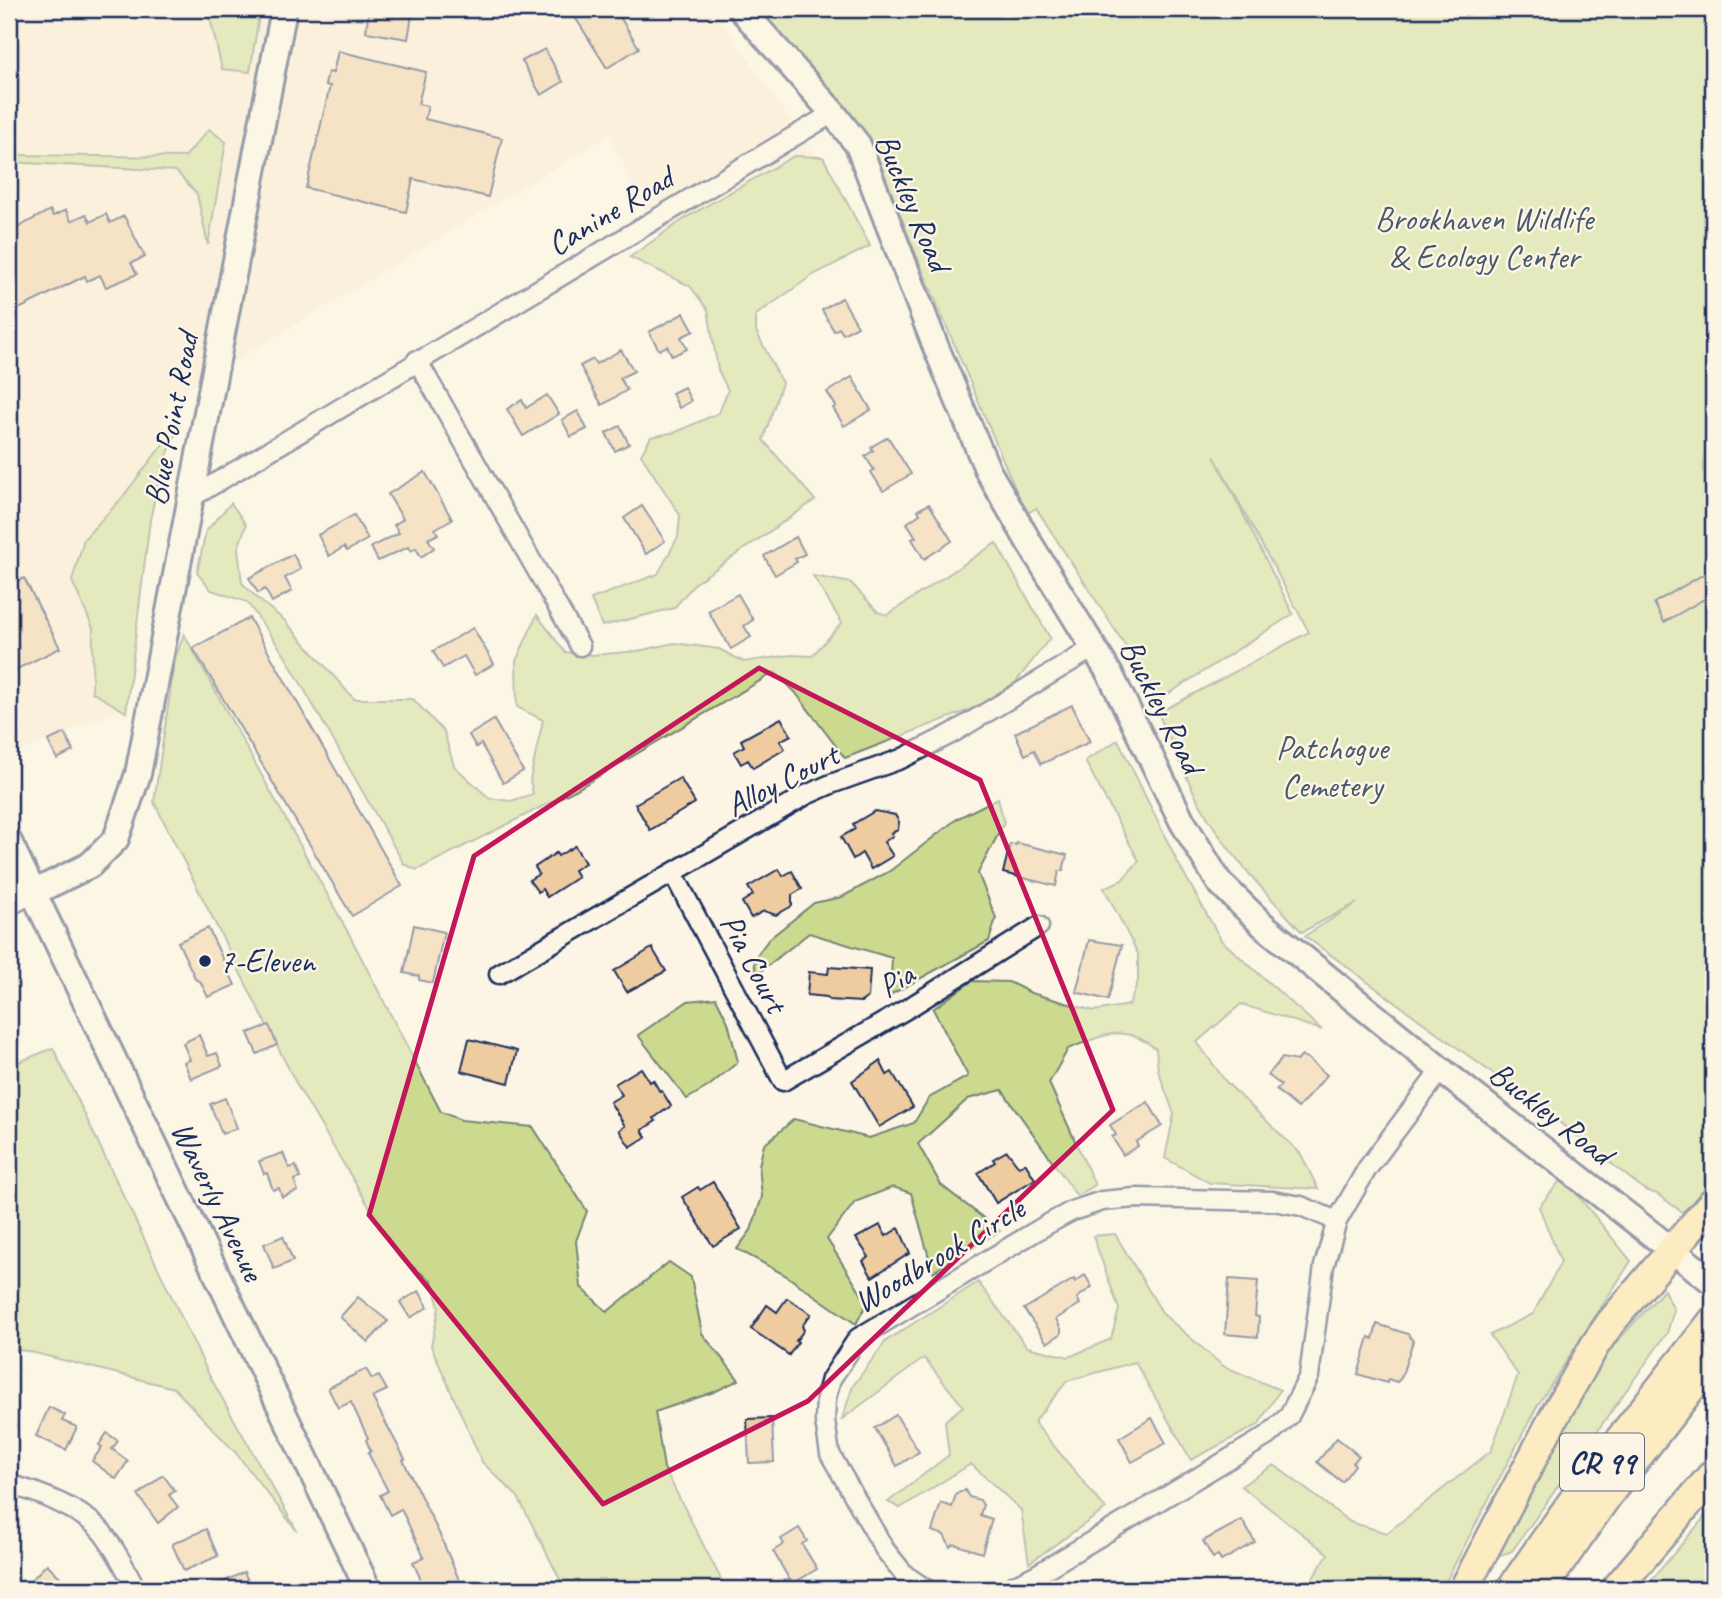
<svg xmlns="http://www.w3.org/2000/svg" width="1722" height="1598" viewBox="0 0 1722 1598" font-family="Caveat,sans-serif">
<rect width="100%" height="100%" fill="#fcf5e5"/>
<filter id="ink" filterUnits="userSpaceOnUse"><feTurbulence type="fractalNoise" baseFrequency=".0143" numOctaves="2"/><feDisplacementMap in="SourceGraphic" scale="14" xChannelSelector="R" yChannelSelector="G"/><feConvolveMatrix kernelMatrix="1 2 1 2 8 2 1 2 1" color-interpolation-filters="sRGB"/></filter>
<g filter="url(#ink)">
<polygon fill="#f8e9d0" points="9,9 714,9 814,156 666,249 609,135 168,401 133,560 115,712 9,756"/>
<g fill="#cbda8e" stroke="#738476" stroke-width="2">
<polygon points="208,9 260,9 250,72 222,69"/>
<path d="M759,9h954v1176l-31,27 -25,-18 -12,-4 -86,-68 -254,-186 52,-33 -55,29c-36,-39 -75,-79 -101,-126 -16,-30 -29,-62 -43,-93l151,-81 -95,-176 79,158 -133,85 -124,-191 -10,6 -160,-378z"/>
<polygon points="209,129 226,142 208,245 197,194 176,171 9,162 9,155 185,157"/>
<polygon points="794,156 823,157 870,246 813,275 756,315 756,331 782,383 763,440 815,500 695,583 674,608 602,626 591,599 658,574 678,537 680,515 641,455 651,437 676,432 719,413 728,390 718,370 708,310 690,286 630,257 687,217"/>
<polygon points="180,422 159,477 150,520 126,712 92,692 93,628 72,581 84,539 121,499"/>
<polygon points="231,503 246,525 238,549 242,583 258,599 284,620 354,699 413,699 444,732 454,766 489,798 511,801 533,794 530,780 543,720 517,707 516,661 537,615 565,652 593,655 638,651 674,643 719,649 744,662 791,655 812,656 842,623 813,576 851,583 878,612 887,615 996,543 1050,638 1005,696 845,758 795,692 775,672 577,789 417,870 404,864 284,654 247,602 211,590 197,573 206,531"/>
<polygon points="184,634 350,936 441,1112 461,1120 533,1127 587,1211 576,1241 581,1287 607,1312 669,1262 691,1277 702,1333 739,1380 714,1392 655,1412 664,1468 726,1589 563,1589 563,1585 518,1497 482,1462 431,1346 439,1308 432,1281 399,1257 298,1087 154,802 175,659"/>
<path d="M1118,740l59,121 44,79 101,90 -81,-26 -44,38 30,41 74,71 17,35 -108,-6 -45,-25 9,-44 -16,-44 -2,-21c-33,-27 -53,-13 -88,0l-19,34 46,102 -18,11 -75,-106 -34,9 -50,45 23,41 59,46 -67,41 -22,-79 -18,-6 -38,15 -28,37 40,64 -11,21 -71,-49 -48,-26 14,-19 11,-33 -3,-32 5,-20 30,-26 75,19 45,-15 15,-25 39,-22 -35,-67 39,-28 37,1 22,11 63,18 35,-6 9,-24v-27l-34,-66 18,-8 17,-19 -54,-100z"/>
<polygon points="998,798 1004,823 978,873 996,918 989,941 890,995 892,958 809,933 756,975 754,959 769,939 814,903 842,897 890,871 958,818"/>
<polygon points="716,998 728,1022 738,1062 709,1086 687,1099 638,1035 688,1001"/>
<polygon points="53,1048 209,1375 297,1531 235,1452 174,1388 27,1351 9,1349 9,1066"/>
<polygon points="1563,1177 1631,1261 1536,1408 1442,1589 1306,1589 1328,1554 1241,1486 1274,1465 1350,1522 1387,1533 1491,1451 1518,1375 1490,1335 1533,1314 1561,1262 1539,1207"/>
<polygon points="1115,1234 1163,1314 1223,1366 1280,1390 1258,1425 1191,1460 1135,1362 1067,1381 1034,1422 1106,1509 1029,1563 1021,1510 971,1464 900,1508 888,1502 949,1455 945,1421 963,1406 924,1358 842,1419 853,1386 886,1341 978,1282 1027,1347 1069,1357 1111,1339 1119,1309 1093,1236"/>
<polygon points="1664,1290 1674,1310 1667,1333 1512,1551 1498,1556 1600,1360"/>
<polygon points="1713,1507 1713,1589 1644,1589"/>
</g>
<g fill="#efcca0" stroke="#1b2f5e" stroke-width="2">
<polygon points="369,9 413,9 408,39 366,32"/>
<polygon points="570,9 615,9 639,48 607,68"/>
<polygon points="545,49 563,82 541,95 522,61"/>
<polygon points="338,51 426,72 418,104 428,106 425,119 502,138 488,197 413,179 406,212 306,188 330,86 325,85 328,72 333,73"/>
<polygon points="50,210 53,216 66,210 71,221 86,214 90,222 106,214 110,223 124,216 145,257 131,263 137,274 121,281 106,287 100,275 87,281 85,276 9,314 9,232"/>
<polygon points="842,298 858,326 843,334 839,328 834,331 822,310"/>
<polygon points="684,313 694,331 681,337 687,349 672,356 667,346 659,350 649,332"/>
<polygon points="621,350 634,371 620,378 627,390 602,405 580,366 593,359 596,364"/>
<polygon points="852,377 871,410 844,426 833,408 836,406 827,392"/>
<polygon points="684,387 691,401 679,408 672,393"/>
<polygon points="547,395 559,414 523,436 507,409 522,400 526,408"/>
<polygon points="578,411 587,429 571,437 562,420"/>
<polygon points="620,426 629,444 615,451 606,433"/>
<polygon points="888,437 911,474 883,491 871,472 874,470 865,456 873,451 871,447"/>
<polygon points="425,472 452,519 435,529 438,534 428,539 434,548 421,557 416,548 411,551 408,547 378,561 371,547 399,533 394,525 403,519 388,494"/>
<polygon points="929,504 952,541 924,559 912,539 916,537 907,523 920,514 918,510"/>
<polygon points="642,506 665,541 646,554 624,518"/>
<polygon points="354,515 368,539 347,551 344,547 329,556 318,535"/>
<polygon points="796,537 805,554 795,559 797,562 775,575 764,556"/>
<polygon points="293,554 301,569 285,578 292,591 272,602 265,589 258,593 249,578"/>
<polygon points="1713,569 1713,594 1664,622 1654,603"/>
<polygon points="24,578 60,648 9,673 9,585"/>
<polygon points="738,594 753,620 744,626 751,637 731,649 708,611"/>
<polygon points="249,618 402,886 352,916 193,648"/>
<polygon points="473,628 494,664 475,675 464,656 443,668 433,651"/>
<polygon points="1072,705 1090,742 1041,764 1034,750 1025,755 1015,733"/>
<polygon points="781,718 791,735 780,741 785,749 753,768 748,760 741,764 734,752 744,746 741,740"/>
<polygon points="494,720 523,771 503,783 481,744 476,747 469,735"/>
<polygon points="65,733 73,751 57,759 48,741"/>
<polygon points="680,778 695,803 650,830 635,804"/>
<polygon points="875,811 895,815 899,822 898,830 891,833 893,836 884,842 893,856 871,869 862,853 853,859 841,837 855,829 853,824"/>
<polygon points="1017,843 1067,855 1063,871 1059,871 1056,886 1003,873 1010,844 1016,845"/>
<polygon points="575,846 585,863 574,870 578,877 547,897 542,889 538,892 529,880 539,874 535,867 556,853 558,856"/>
<polygon points="779,869 783,876 792,871 802,889 792,895 792,906 776,915 764,911 751,918 742,902 753,895 748,887"/>
<polygon points="414,925 444,932 433,983 419,980 419,976 404,973"/>
<polygon points="208,928 235,985 208,997 200,981 196,980 178,942"/>
<polygon points="1089,940 1122,945 1108,1000 1076,992"/>
<polygon points="652,948 666,971 627,992 614,971"/>
<polygon points="829,967 870,970 868,997 861,1002 829,1000 827,997 807,995 809,972 828,974"/>
<polygon points="269,1025 277,1045 257,1054 248,1033"/>
<polygon points="199,1035 208,1056 217,1053 222,1066 191,1079 184,1062 190,1060 183,1043"/>
<polygon points="469,1039 517,1051 509,1083 461,1071"/>
<polygon points="1302,1056 1304,1058 1306,1057 1327,1075 1298,1108 1276,1090 1281,1085 1268,1075 1282,1058 1297,1061"/>
<polygon points="880,1061 887,1075 892,1072 913,1107 879,1127 852,1081"/>
<polygon points="641,1068 650,1082 653,1080 660,1092 662,1091 671,1106 654,1118 656,1121 642,1130 646,1137 630,1147 619,1130 625,1126 610,1102 622,1095 615,1084"/>
<polygon points="225,1098 237,1128 222,1134 210,1104"/>
<polygon points="1148,1102 1162,1126 1136,1142 1138,1146 1123,1155 1112,1137 1116,1135 1110,1125"/>
<polygon points="1007,1151 1019,1167 1025,1163 1035,1179 996,1203 978,1173 995,1162 993,1159"/>
<polygon points="283,1153 289,1168 296,1166 300,1178 294,1180 298,1191 282,1197 279,1188 273,1190 267,1173 264,1174 259,1161"/>
<polygon points="713,1182 741,1229 713,1246 682,1197 698,1187 700,1190"/>
<polygon points="880,1225 886,1236 899,1228 910,1253 872,1277 863,1261 869,1257 856,1238"/>
<polygon points="283,1236 293,1261 274,1269 264,1244"/>
<polygon points="1085,1275 1092,1287 1077,1298 1080,1304 1056,1319 1061,1329 1061,1334 1047,1343 1024,1309 1074,1279 1075,1282"/>
<polygon points="1229,1279 1258,1281 1255,1316 1259,1317 1258,1337 1225,1334"/>
<polygon points="419,1291 428,1307 410,1318 400,1302"/>
<polygon points="358,1297 388,1321 368,1342 340,1317"/>
<polygon points="787,1298 811,1314 802,1326 804,1330 796,1341 798,1342 789,1355 751,1329 767,1305 777,1312"/>
<polygon points="1377,1324 1408,1334 1413,1341 1401,1378 1397,1382 1388,1379 1387,1383 1358,1374 1369,1337 1373,1339"/>
<polygon points="366,1369 372,1379 379,1376 387,1390 372,1397 405,1459 403,1460 439,1533 463,1589 425,1589 413,1562 424,1557 401,1509 390,1515 380,1495 388,1491 368,1453 371,1451 366,1440 368,1438 351,1402 338,1408 328,1388"/>
<polygon points="49,1407 65,1415 62,1421 77,1427 66,1450 36,1436"/>
<polygon points="896,1415 919,1452 897,1466 875,1428"/>
<polygon points="772,1418 774,1462 749,1463 747,1419"/>
<polygon points="1152,1418 1166,1443 1132,1462 1119,1438"/>
<polygon points="107,1433 118,1441 112,1449 128,1461 116,1479 92,1461 102,1447 99,1445"/>
<polygon points="1337,1438 1359,1456 1353,1463 1355,1465 1342,1482 1317,1462"/>
<polygon points="163,1475 175,1491 169,1495 178,1507 158,1523 138,1495"/>
<polygon points="965,1490 969,1497 980,1500 983,1505 980,1515 992,1519 982,1553 954,1544 950,1547 944,1535 932,1531 941,1503 952,1507 956,1494"/>
<polygon points="1242,1520 1255,1542 1221,1561 1218,1555 1213,1558 1203,1541"/>
<polygon points="799,1528 807,1541 802,1544 817,1569 792,1584 773,1551 784,1544 781,1539"/>
<polygon points="206,1529 218,1556 184,1571 172,1544"/>
<polygon points="47,1564 72,1589 37,1589 29,1582"/>
<polygon points="244,1572 252,1589 208,1589"/>
</g>
<g fill="none" stroke-linecap="round" stroke-linejoin="round">
<g stroke="#1b2f5e" stroke-width="23">
<g id="street">
<polyline points="417,360 580,646"/>
<polyline points="189,499 833,113"/>
<polyline points="673,873 783,1081 910,1007 1039,926"/>
<polyline points="9,906 33,893"/>
<polyline points="499,974 806,795 831,784 901,759 951,734 1095,647"/>
<polyline points="1337,1221 1367,1169 1441,1070"/>
<path d="M9,1485c26,5 76,26 93,47 14,18 24,37 34,57"/>
<polyline points="926,1589 905,1575 885,1550 830,1454 825,1421 826,1398 831,1379 858,1338 1048,1224 1072,1211 1102,1201 1135,1198 1273,1201 1301,1206 1337,1221 1324,1266 1309,1376 1289,1416 1267,1436 1034,1576 1006,1589"/>
</g>
</g>
<g stroke="#1b2f5e" stroke-width="30">
<g id="secondary">
<polyline points="741,9 833,113 858,145 935,345 988,471 1030,544 1111,676 1182,821 1219,882 1264,926 1441,1070 1713,1282"/>
<polyline points="9,842 368,1589"/>
<polyline points="33,893 90,865 116,839 138,774 284,9"/>
</g>
</g>
<g stroke="#1b2f5e" stroke-width="33">
<g id="primary">
<polyline points="1464,1589 1556,1413 1595,1345 1611,1322 1713,1202"/>
<polyline points="1511,1589 1584,1485 1713,1321"/>
<polyline points="1542,1589 1607,1496 1713,1360"/>
<polyline points="1616,1589 1713,1474"/>
</g>
</g>
<use href="#street" stroke="#fcf5e5" stroke-width="18"/>
<use href="#secondary" stroke="#fcf5e5" stroke-width="24"/>
<use href="#primary" stroke="#fedd96" stroke-width="28"/>
</g>
</g>
<path d="M0 0H1722V1598H0ZM759,668l221,112 133,330 -305,291 -205,103 -234,-289 105,-359z" fill="#fcf5e5" fill-opacity=".55" fill-rule="evenodd"/>
<path fill="none" stroke="#c2185b" stroke-width="5" stroke-linejoin="round" d="M759,668l221,112 133,330 -305,291 -205,103 -234,-289 105,-359z"/>
<circle fill="#1b2f5e" stroke="#fcf5e5" stroke-width="2.5" cx="205" cy="961" r="7"/>
<g text-anchor="middle" dominant-baseline="central" stroke-width="5" stroke-linejoin="round" paint-order="stroke">
<rect fill="#fcf5e5" stroke="#5e6a86" stroke-width="2" x="1560" y="1433.5" width="84" height="57" rx="5"/>
<g font-size="32" font-weight="bold" fill="#1b2f5e">
<text x="1602" y="1462">CR 99</text>
</g>
<g font-size="33" fill="#1b2f5e" stroke="#fcf5e5">
<text transform="translate(913 202) rotate(67)">Buckley Road</text>
<text transform="translate(610 211) rotate(-31)">Canine Road</text>
<text transform="translate(171 419) rotate(-79)">Blue Point Road</text>
<text transform="translate(1162 706) rotate(63)">Buckley Road</text>
<text transform="translate(782 780) rotate(-27)">Alloy Court</text>
<text transform="translate(754 963) rotate(62)">Pia Court</text>
<text transform="translate(896 980) rotate(-31)">Pia</text>
<text transform="translate(1551 1113) rotate(38)">Buckley Road</text>
<text transform="translate(218 1201) rotate(64)">Waverly Avenue</text>
<text transform="translate(939 1255) rotate(-31)">Woodbrook Circle</text>
</g>
<g font-size="33" fill="#475a6a" stroke="#fcf5e5">
<text x="1484" y="219">Brookhaven Wildlife<tspan x="1484" dy="38">&amp; Ecology Center</tspan></text>
<text x="1332" y="748">Patchogue<tspan x="1332" dy="38">Cemetery</tspan></text>
</g>
<g font-size="33" fill="#1b2f5e" stroke="#fcf5e5" text-anchor="start">
<text x="219" y="961">7-Eleven</text>
</g>
</g>
<rect width="1722" height="1598" fill="none" stroke="#fcf5e5" stroke-width="35"/>
<rect x="18" y="18" width="1687" height="1563" fill="none" stroke="#1b2f5e" stroke-width="2.5" filter="url(#ink)"/>
</svg>
